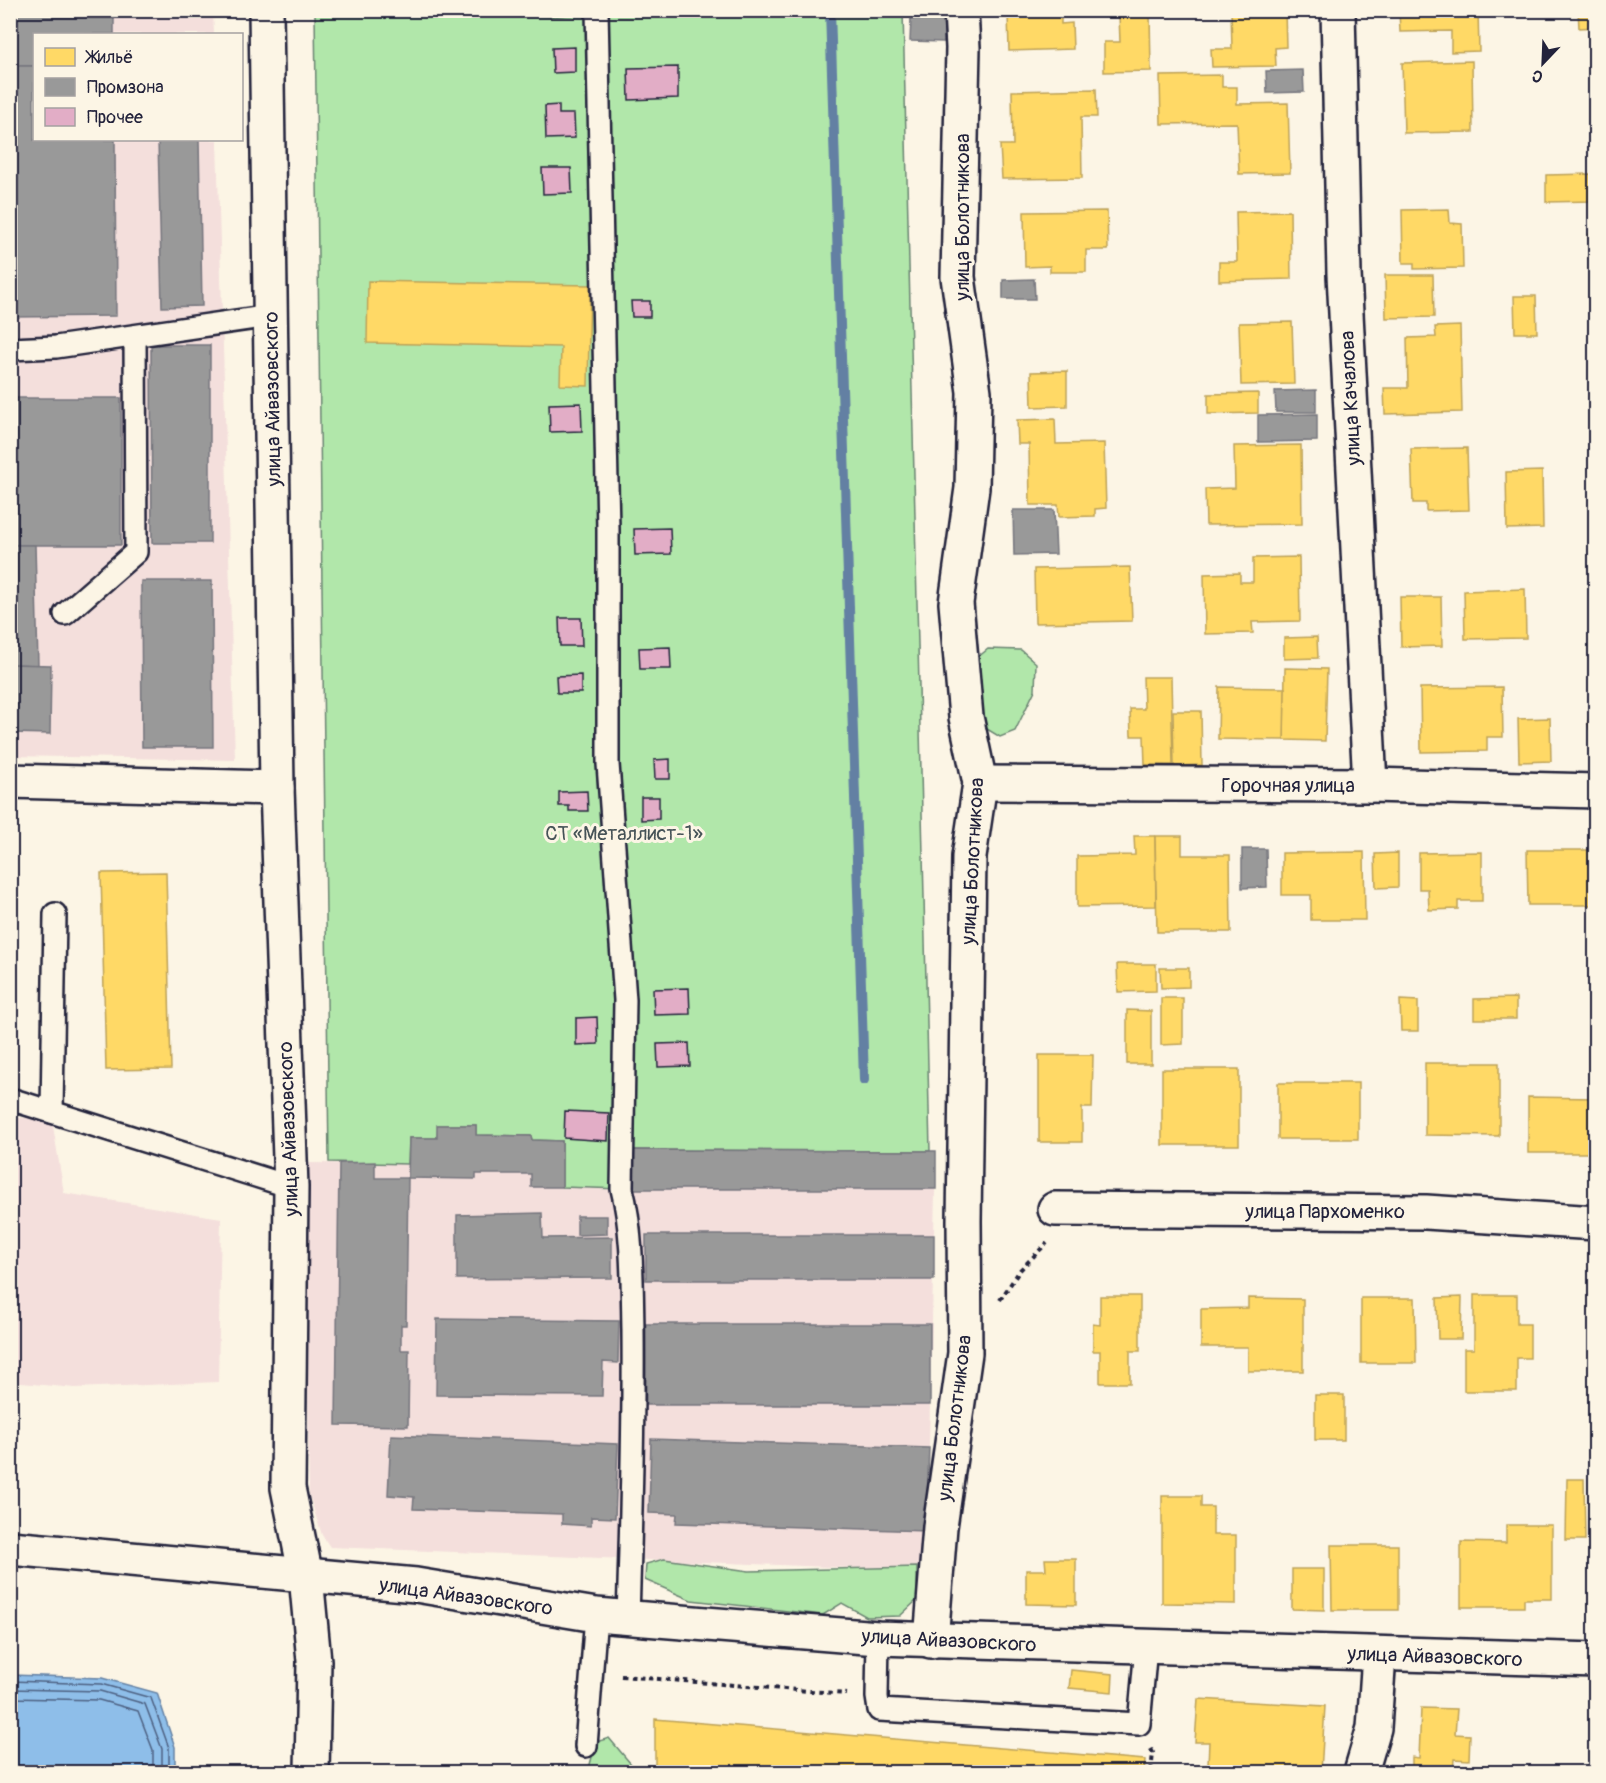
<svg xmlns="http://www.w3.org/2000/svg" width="1606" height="1783" viewBox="0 0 1606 1783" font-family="Pangolin,sans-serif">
  <rect width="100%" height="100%" fill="#fcf5e5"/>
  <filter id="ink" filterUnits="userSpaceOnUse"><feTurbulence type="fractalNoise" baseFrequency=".0167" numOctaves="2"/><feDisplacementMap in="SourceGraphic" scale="12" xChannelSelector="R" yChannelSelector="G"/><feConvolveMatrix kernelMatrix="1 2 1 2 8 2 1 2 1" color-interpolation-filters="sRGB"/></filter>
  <g filter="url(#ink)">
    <!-- built -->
    <g fill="#f4dfdc">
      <polygon points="11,11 213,11 214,34 34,34 34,140 217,140 235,760 11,756"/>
      <polygon points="10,1117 52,1120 64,1193 221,1218 218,1382 75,1388 11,1382"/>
      <polygon points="437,1125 476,1125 477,1135 531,1136 532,1140 562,1141 562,1187 936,1151 926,1571 330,1547 322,1535 309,1495 306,1163 408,1164 409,1138 437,1138"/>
    </g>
    <!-- green -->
    <g fill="#b1e7aa" stroke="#6a8472" stroke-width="1.5">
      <polygon points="315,11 903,11 930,1151 633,1150 622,1189 562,1187 562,1141 532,1140 531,1136 476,1135 476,1125 438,1125 437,1138 409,1138 408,1164 329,1162"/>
      <polygon points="988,649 1021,650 1036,663 1035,690 1015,731 1000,737 982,726 982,693 972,662"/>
      <polygon points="664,1559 749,1571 917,1567 917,1600 900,1616 867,1617 842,1603 823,1615 691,1600 645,1580 646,1564"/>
      <polygon points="609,1738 636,1770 636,1772 588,1772 596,1742"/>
    </g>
    <!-- water -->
    <polygon fill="#8ebee9" stroke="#6380a3" stroke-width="1.5" points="11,1675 102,1678 157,1693 175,1747 175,1772 11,1772"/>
    <!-- homes -->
    <g fill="#ffd966" stroke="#bda259" stroke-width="1.5">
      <polygon points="1015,10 1061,10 1061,24 1072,23 1073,49 1009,51 1008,13 1015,13"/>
      <polygon points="1231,10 1285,10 1286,47 1275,48 1276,66 1212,67 1211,49 1232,49"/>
      <polygon points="1399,10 1478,10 1479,51 1451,52 1451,31 1400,32"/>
      <polygon points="1578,10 1596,10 1596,27 1579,28"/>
      <polygon points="1150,14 1151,71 1104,72 1104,42 1120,42 1119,15"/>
      <polygon points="1472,61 1473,132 1404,133 1402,63"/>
      <polygon points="1222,75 1222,87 1237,87 1237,104 1288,103 1290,173 1239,174 1237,123 1161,124 1160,76"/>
      <polygon points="1096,89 1097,117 1081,117 1082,178 1002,179 1000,145 1013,145 1012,91"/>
      <polygon points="1591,174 1592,201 1546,202 1546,175"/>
      <polygon points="1449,209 1450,223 1462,224 1463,268 1414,269 1414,263 1403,263 1402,210"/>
      <polygon points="1107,211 1108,250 1086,250 1086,272 1050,272 1050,266 1025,267 1024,212"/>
      <polygon points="1290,211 1291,279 1219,281 1219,262 1237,262 1236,212"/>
      <polygon points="1596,233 1596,268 1589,268 1589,234"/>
      <polygon points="1385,275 1433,275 1434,317 1386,318"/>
      <polygon points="368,281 590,285 588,386 560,385 561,347 367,343"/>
      <polygon points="1514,296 1536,296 1537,333 1515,333"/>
      <polygon points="1292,322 1294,384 1241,385 1239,323"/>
      <polygon points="1460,326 1462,412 1385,414 1384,388 1408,388 1407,338 1436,337 1435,327"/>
      <polygon points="1067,371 1067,406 1032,407 1031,372"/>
      <polygon points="1258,393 1258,413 1208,414 1208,394"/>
      <polygon points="1055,419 1056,444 1104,443 1106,508 1095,509 1095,516 1059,517 1058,505 1030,505 1029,444 1018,444 1017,420"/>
      <polygon points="1301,445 1302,524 1206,525 1205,489 1235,488 1234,446"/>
      <polygon points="1467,448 1469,510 1426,511 1426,503 1413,503 1411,449"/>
      <polygon points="1542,471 1543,528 1507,529 1506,472"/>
      <polygon points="1299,557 1300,621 1252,622 1253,633 1205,634 1204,574 1240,573 1240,582 1253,582 1253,558"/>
      <polygon points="1130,567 1132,621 1035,623 1034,569"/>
      <polygon points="1525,589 1526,638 1465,639 1464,591"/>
      <polygon points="1400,597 1441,597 1442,646 1401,647"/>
      <polygon points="1317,637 1318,658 1284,659 1284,638"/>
      <polygon points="1285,668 1327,669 1325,741 1284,740"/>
      <polygon points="1143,677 1171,677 1173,765 1145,765 1144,736 1131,736 1130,709 1144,709"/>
      <polygon points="1219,687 1285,688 1284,740 1218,739"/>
      <polygon points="1502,687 1503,737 1487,737 1487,751 1421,752 1420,688"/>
      <polygon points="1596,709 1596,735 1590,731 1588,722 1591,713"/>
      <polygon points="1173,711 1201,711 1202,765 1174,766"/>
      <polygon points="1550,718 1551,761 1519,762 1518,719"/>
      <polygon points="1134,836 1155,836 1156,906 1077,907 1077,856 1135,855"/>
      <polygon points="1155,836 1182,836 1182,855 1230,855 1231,932 1157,932"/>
      <polygon points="1527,850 1596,850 1596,905 1528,905"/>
      <polygon points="1364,852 1365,920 1311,920 1311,895 1282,895 1282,853"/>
      <polygon points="1482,852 1482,901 1458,901 1458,909 1429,910 1428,889 1419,889 1419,853"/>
      <polygon points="1398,853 1398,887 1376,888 1375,854"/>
      <polygon points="166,872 171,1069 106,1070 101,873"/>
      <polygon points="1117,964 1156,964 1156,991 1118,992"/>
      <polygon points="1160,968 1189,968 1189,987 1161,988"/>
      <polygon points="1161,998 1183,998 1183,1044 1161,1045"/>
      <polygon points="1516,998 1516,1019 1474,1019 1474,999"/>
      <polygon points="1400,1000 1418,1001 1418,1031 1401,1031"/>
      <polygon points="1127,1010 1151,1011 1151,1064 1127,1064"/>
      <polygon points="1039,1055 1093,1055 1092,1108 1082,1108 1082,1142 1039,1142"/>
      <polygon points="1425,1063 1499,1063 1499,1136 1425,1135"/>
      <rect x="1162" y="1069" width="77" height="76"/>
      <rect x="1278" y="1083" width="80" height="56"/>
      <polygon points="1528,1097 1596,1098 1596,1153 1528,1153"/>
      <polygon points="1474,1295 1517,1295 1517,1324 1530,1324 1530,1358 1517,1358 1517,1391 1464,1391 1464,1349 1474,1349"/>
      <polygon points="1100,1296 1140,1296 1140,1351 1130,1351 1130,1383 1100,1383 1100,1351 1093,1351 1093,1324 1100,1325"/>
      <polygon points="1462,1297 1461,1339 1438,1339 1437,1298"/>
      <polygon points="1248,1298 1303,1299 1303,1371 1248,1371 1248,1347 1201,1347 1201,1309 1248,1308"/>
      <polygon points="1361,1298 1415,1298 1416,1363 1361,1363"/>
      <rect x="1315" y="1395" width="29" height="45"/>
      <polygon points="1567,1479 1584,1479 1585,1540 1566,1540"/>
      <polygon points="1162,1496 1201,1496 1201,1507 1213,1507 1213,1535 1236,1535 1236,1604 1162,1603"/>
      <polygon points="1506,1525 1552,1525 1552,1599 1524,1599 1524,1607 1461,1607 1461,1542 1506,1543"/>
      <polygon points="1331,1545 1398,1545 1398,1610 1332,1610"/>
      <rect x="1593" y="1553" width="3" height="53"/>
      <polygon points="1045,1559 1076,1559 1076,1605 1026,1604 1026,1570 1046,1570"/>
      <polygon points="1292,1569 1324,1569 1324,1610 1292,1609"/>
      <polygon points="1071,1670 1113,1674 1112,1692 1069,1688"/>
      <polygon points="1198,1699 1325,1706 1321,1772 1267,1772 1268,1768 1208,1765 1209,1742 1195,1742"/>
      <polygon points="1421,1708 1457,1709 1455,1734 1470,1735 1469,1760 1454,1759 1453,1772 1412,1772 1412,1757 1419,1758"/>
      <polygon points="655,1719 1145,1760 1144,1772 655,1772"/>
    </g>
    <!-- industry -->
    <g fill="#999" stroke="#75757d" stroke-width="1.5">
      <polygon points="10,13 114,13 114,34 34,34 34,66 10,66"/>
      <polygon points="911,18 945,19 944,42 910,41"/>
      <polygon points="10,66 34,66 34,140 115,140 116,316 10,317"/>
      <polygon points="1303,70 1304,92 1267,93 1266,71"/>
      <polygon points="158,140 199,140 202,306 162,307"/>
      <polygon points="1034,279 1035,299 1003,299 1003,280"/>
      <polygon points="151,345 210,345 210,543 152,543"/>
      <polygon points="1316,390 1316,412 1276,412 1275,391"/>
      <rect x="10" y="398" width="111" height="147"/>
      <polygon points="1317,414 1317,441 1258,442 1258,415"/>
      <polygon points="1013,510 1054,510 1056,554 1014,555"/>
      <polygon points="10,545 35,545 38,665 10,664"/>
      <polygon points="141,581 212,581 213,747 142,747"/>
      <polygon points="10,664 51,665 50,734 10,733"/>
      <polygon points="1242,849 1266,849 1267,887 1242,888"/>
      <polygon points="437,1125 476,1125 476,1135 531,1136 532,1140 562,1141 562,1187 531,1187 531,1174 476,1174 476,1179 408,1178 409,1138 437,1138"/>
      <polygon points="633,1150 936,1151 936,1189 632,1189"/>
      <polygon points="375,1162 375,1178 408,1178 406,1325 401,1325 401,1350 409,1350 408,1426 336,1425 339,1163"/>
      <polygon points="542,1213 543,1238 612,1237 612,1278 457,1279 457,1215"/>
      <polygon points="577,1216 607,1216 607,1234 577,1235"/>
      <rect x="646" y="1235" width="288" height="45"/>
      <polygon points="437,1319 619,1321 618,1363 603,1362 602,1396 436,1395"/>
      <rect x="646" y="1324" width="284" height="81"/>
      <polygon points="391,1435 618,1444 615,1518 591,1517 591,1526 562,1524 562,1514 413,1509 414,1497 388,1495"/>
      <polygon points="651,1439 929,1448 926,1531 676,1523 677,1514 649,1513"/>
    </g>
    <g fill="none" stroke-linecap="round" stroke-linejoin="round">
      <!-- shore -->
      <g stroke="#4d6081" stroke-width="1.5">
        <polyline points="10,1681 101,1684 151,1698 169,1748 169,1772"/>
        <polyline points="10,1689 100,1691 145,1704 162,1749 162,1772"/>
        <polyline points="10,1698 99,1700 138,1711 153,1750 153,1772"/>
      </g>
      <!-- stream -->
      <polyline stroke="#6380a3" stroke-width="10" points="830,10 864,1080"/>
    </g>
    <!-- building -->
    <g fill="#e2adc6" stroke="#22223b" stroke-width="1.5">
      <polygon points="550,10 573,10 573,15 550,16"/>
      <polygon points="575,47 575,72 553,73 552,48"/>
      <polygon points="678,67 678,98 629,100 628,68"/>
      <polygon points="559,105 559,114 574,114 575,138 546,139 545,106"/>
      <polygon points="542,168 571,168 572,193 543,194"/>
      <polygon points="631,301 650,301 650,317 632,317"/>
      <polygon points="581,403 582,431 550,432 549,404"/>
      <polygon points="670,528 671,554 635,555 634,529"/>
      <polygon points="559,618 581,618 582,646 560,646"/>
      <polygon points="670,647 671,669 640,669 639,648"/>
      <polygon points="581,675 581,693 557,693 556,676"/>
      <polygon points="670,759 670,779 655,779 654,760"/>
      <polygon points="587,791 588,811 569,811 569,806 559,806 559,792"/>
      <polygon points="641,797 659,797 659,819 641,820"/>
      <polygon points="689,988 690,1014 654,1015 653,989"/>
      <polygon points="597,1017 598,1044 576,1045 576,1018"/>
      <polygon points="689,1043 690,1066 658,1067 657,1044"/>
      <polygon points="565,1111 609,1113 608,1141 564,1138"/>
    </g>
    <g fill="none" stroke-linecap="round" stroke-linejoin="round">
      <defs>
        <g id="lane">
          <path d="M597,10L608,530V764L625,1000L622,1189C633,1231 632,1286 633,1330C634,1426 631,1522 628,1618"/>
          <polyline points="10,349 56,347 270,316"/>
          <polyline points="65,614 136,552 135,336"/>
          <polyline points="10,1099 291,1187"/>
          <polyline points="52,1112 55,914"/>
          <polyline points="878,1638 877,1697 879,1710 1139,1724 1146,1647"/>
          <polyline points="586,1746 596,1615"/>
        </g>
        <g id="street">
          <polyline points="266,10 277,788 291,1187 288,1488 306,1576 314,1661 312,1772"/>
          <polyline points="1338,10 1344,274 1370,785"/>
          <polyline points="10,781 277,788"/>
          <polyline points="980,783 1370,785 1596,791"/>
          <polyline points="1055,1209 1426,1212 1596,1223"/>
          <polyline points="10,1548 416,1585 596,1615 878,1638 1596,1660"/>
          <polyline points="931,1641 940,1527 965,1353 964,1221 969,857 980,783 966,717 956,603 972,488 974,392 958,277 963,48 961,10"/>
          <polyline points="1361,1772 1374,1728 1379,1655"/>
        </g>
      </defs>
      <!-- lane casing -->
      <use href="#lane" stroke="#22223b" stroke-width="26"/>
      <!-- street casing -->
      <use href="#street" stroke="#22223b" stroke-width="38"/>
      <!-- path -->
      <g stroke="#22223b" stroke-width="4" stroke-dasharray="4.5 4.5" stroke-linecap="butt">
        <polyline points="1000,1300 1020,1270 1047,1243"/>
        <polyline points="621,1676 847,1694"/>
        <polyline points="1151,1749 1153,1753 1151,1772"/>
        <polyline points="560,1772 566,1766"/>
      </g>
      <!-- lane -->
      <use href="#lane" stroke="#fcf5e5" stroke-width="21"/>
      <!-- street -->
      <use href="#street" stroke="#fcf5e5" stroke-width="33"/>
    </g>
  </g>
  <g text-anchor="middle" stroke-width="6" stroke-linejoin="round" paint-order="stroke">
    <!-- street labels -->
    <g font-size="20" fill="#22223b" stroke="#fcf5e5">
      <text transform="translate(962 217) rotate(-90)" y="7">улица Болотникова</text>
      <text transform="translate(1350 398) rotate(-93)" y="7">улица Качалова</text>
      <text transform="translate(272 399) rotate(-91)" y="7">улица Айвазовского</text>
      <text x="1288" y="792">Горочная улица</text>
      <text transform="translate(972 861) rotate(-87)" y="7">улица Болотникова</text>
      <text transform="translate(288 1129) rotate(-92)" y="7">улица Айвазовского</text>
      <text x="1325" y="1218">улица Пархоменко</text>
      <text transform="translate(954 1418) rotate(-83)" y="7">улица Болотникова</text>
      <text transform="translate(466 1596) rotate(8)" y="7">улица Айвазовского</text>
      <text transform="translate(949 1640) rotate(3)" y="7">улица Айвазовского</text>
      <text transform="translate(1435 1656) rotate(2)" y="7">улица Айвазовского</text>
    </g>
    <!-- park labels -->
    <g font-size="20" fill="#465357" stroke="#fcf5e5">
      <text x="624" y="840">СТ «Металлист-1»</text>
    </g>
  </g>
  <!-- margin -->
  <rect width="1606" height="1783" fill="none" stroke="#fcf5e5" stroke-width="36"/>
  <rect x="18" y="18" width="1570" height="1747" fill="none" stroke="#22223b" stroke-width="2" filter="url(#ink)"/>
  <!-- legend -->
  <rect x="33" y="33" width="210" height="108" fill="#fcf5e5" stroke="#a5a1a1" stroke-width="1.5"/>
  <rect x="45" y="48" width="30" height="18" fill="#ffd966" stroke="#a5a1a1" stroke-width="1.5"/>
  <text x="87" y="63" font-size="18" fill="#22223b">Жильё</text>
  <rect x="45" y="78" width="30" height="18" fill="#999999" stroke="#a5a1a1" stroke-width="1.5"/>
  <text x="87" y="93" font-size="18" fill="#22223b">Промзона</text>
  <rect x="45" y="108" width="30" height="18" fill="#e2adc6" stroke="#a5a1a1" stroke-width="1.5"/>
  <text x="87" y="123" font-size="18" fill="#22223b">Прочее</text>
  <!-- north arrow -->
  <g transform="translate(1543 63) rotate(203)" stroke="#fcf5e5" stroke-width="4.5" paint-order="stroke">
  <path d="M0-4.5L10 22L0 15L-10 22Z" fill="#22223b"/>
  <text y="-9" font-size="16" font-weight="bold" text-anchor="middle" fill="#22223b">С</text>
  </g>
</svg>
